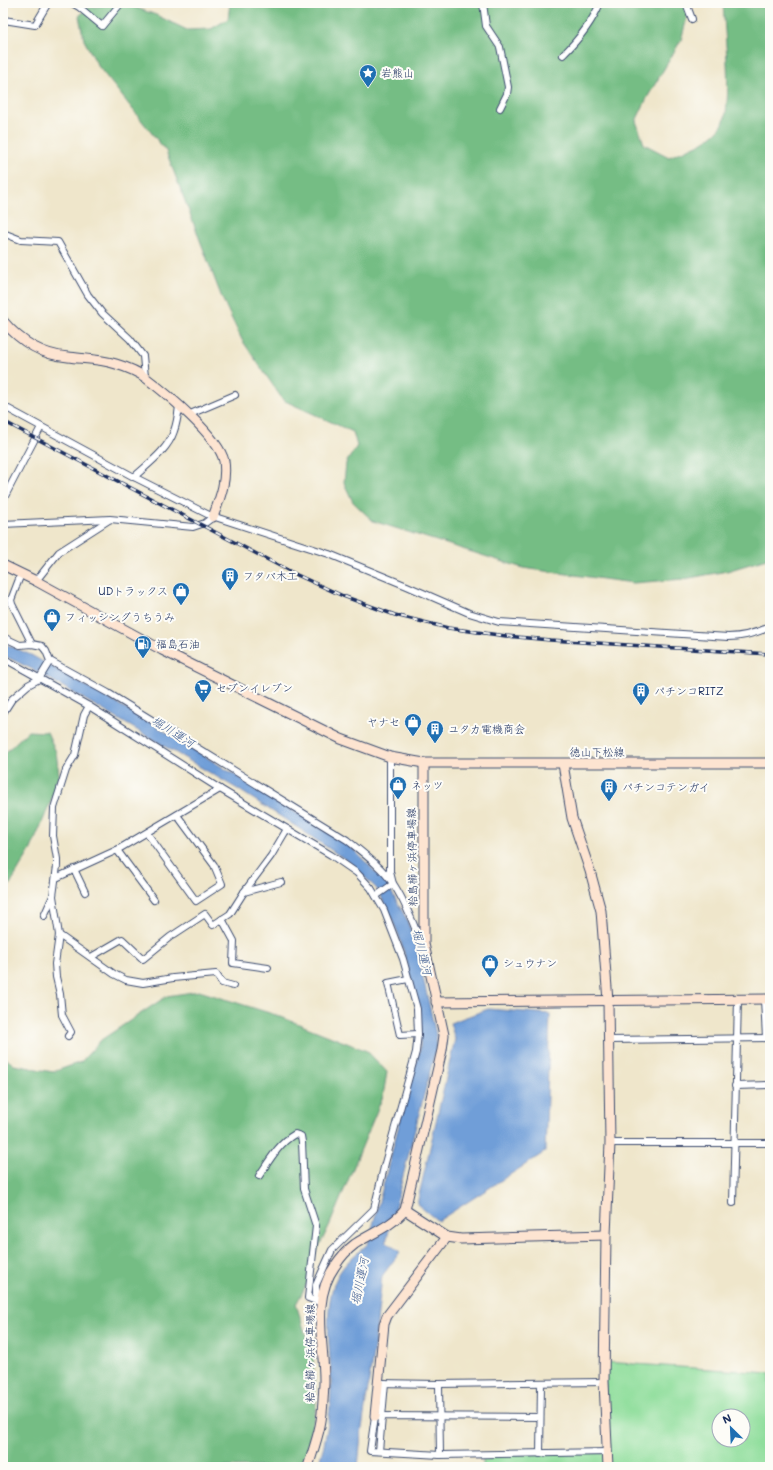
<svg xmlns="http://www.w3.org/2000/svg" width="773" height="1470" viewBox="0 0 773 1470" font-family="Mali,'Klee One',sans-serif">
  <rect width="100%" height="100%" fill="#fdfcf7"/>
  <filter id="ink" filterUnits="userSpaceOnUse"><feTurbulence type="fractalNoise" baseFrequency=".025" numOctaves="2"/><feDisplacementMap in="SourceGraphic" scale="8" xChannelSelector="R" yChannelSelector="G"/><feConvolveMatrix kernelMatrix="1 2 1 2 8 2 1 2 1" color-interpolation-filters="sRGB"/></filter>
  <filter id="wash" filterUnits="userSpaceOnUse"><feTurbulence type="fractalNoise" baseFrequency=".012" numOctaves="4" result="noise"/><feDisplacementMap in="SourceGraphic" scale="16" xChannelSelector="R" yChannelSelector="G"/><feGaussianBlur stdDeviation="0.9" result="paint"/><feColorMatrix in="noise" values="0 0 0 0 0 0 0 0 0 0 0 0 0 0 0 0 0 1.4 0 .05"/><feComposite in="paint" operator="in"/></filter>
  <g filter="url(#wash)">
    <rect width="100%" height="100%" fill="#efe6cb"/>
    <!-- green -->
    <path fill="#90de9c" stroke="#56867d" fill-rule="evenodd" d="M604,1362L770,1373V1467H483V1455L608,1452ZM719,1416H743V1440H719Z"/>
    <!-- forest -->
    <g fill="#74bd84" stroke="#487671">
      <path d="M116,3H123L156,15L187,30L211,29L228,19L230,3H683L688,14L681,40L647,98L636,121L644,144L669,157C688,149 708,143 721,127C734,112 724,26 723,3H770V558L727,571L684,579L633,583L523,568L373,521L353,502L344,483L346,463L357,446L353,432L283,400L242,340L222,298L166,151L98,66L84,40L79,16L88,8Z"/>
      <polygon points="28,731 47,732 56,752 59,774 51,801 31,849 3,896 3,755"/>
      <polygon points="199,991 276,1015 367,1051 387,1072 383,1096 330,1224 311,1263 308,1282 296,1304 313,1358 316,1407 306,1456 292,1467 3,1467 3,1056 14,1065 53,1072 81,1062 101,1040 167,996"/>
    </g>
    <!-- water -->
    <g fill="#6f9ed8" stroke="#45669b">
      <path d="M3,643L31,655L146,720L350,846L387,884L406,918L415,942L436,1035V1048L386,1242L400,1252L382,1276L375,1341L361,1435L358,1467H317C327,1443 332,1403 331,1377C330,1345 322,1300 340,1272C347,1261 358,1252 368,1244L401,1117L420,1050L421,1029L419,1009L404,952L398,933L387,908L377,889L349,862L297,827L236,788L38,672L3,655Z"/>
      <polygon points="488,1009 550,1014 545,1152 438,1221 417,1204 455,1039 450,1023"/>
    </g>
  </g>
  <g filter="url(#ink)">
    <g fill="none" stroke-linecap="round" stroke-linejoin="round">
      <defs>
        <g id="street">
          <polyline points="72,3 79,7 102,26 121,3"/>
          <polyline points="483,3 486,26 500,47 508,87 507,94 500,108"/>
          <polyline points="686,3 692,19"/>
          <polyline points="4,20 35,25 48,3"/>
          <path d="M563,55C578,40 592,23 600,3"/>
          <polyline points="3,233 21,240 58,242 88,295 102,313 130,339 143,356 145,377"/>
          <path d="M3,406L134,477L209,515L329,554L407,586L469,613L499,622L728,637C744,637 756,633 770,627"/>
          <polyline points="188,415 235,395"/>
          <path d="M134,477C148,464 168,450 174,431C177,423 178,415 179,406"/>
          <polyline points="3,500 41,427"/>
          <polyline points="3,524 110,519 193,527 205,523 213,517"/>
          <polyline points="21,574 11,600 12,604 32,644"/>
          <polyline points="36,581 59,552 109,520"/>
          <polyline points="3,637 20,645 32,644 42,646 46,651 50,661 39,679 28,685 12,699 3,713"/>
          <polyline points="3,658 89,706 220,789 331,855 357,873 371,888 384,910 403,959 417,1009 418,1034 416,1052 385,1163 374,1209 332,1250 316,1285 316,1300"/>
          <path d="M50,661L108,693L347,840C363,853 382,867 394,885C405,902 413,922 420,941L424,944"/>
          <polyline points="147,833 196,901 222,884 214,865 177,815"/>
          <polyline points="117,850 154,900"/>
          <polyline points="74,869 85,892"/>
          <polyline points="56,878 117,850 220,789"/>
          <polyline points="244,892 281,882"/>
          <polyline points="53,896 59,935 55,964 56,977 60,994 62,1015 71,1032 68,1036"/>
          <polyline points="376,896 393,884 390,872 390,757"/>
          <polyline points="44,916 53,896 57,866 57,859 53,836 54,808 66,770 75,755 84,715 89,706"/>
          <polyline points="222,919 234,941 233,963 268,968"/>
          <polyline points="59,935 114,974 126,980 143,983 173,978 216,974 222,983 233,986"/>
          <polyline points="91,957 122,939 143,959 170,937 205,914 213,925 230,914 244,892 271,856 287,829"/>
          <polyline points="408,979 388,983 400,1035 418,1034"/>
          <polyline points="764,999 766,1038"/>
          <polyline points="608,1040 770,1038"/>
          <polyline points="735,1086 770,1085"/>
          <polyline points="610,1143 770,1143"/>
          <path d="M259,1176C269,1161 279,1143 295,1134L301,1136L302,1142L304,1189L316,1226L308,1298L319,1302"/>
          <polyline points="733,1203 738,999"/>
          <polyline points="378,1383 439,1384 604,1382"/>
          <polyline points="439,1384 440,1455"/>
          <polyline points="540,1417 375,1416 370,1451 440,1455 608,1452"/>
          <polyline points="379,1451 385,1383"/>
          <polyline points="540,1454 541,1383"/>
        </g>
        <g id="secondary">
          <path d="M3,321C20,341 41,355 68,357C84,359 100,359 116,364C126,367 137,371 146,378C166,393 219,437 224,461C227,481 220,498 213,517"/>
          <polyline points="3,565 36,581 162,650 341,739 390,757 424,763 770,763"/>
          <polyline points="563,764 572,818 590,871 601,911 608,1001 610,1143 606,1235 604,1382 608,1467"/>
          <polyline points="436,1002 770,999"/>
          <polyline points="405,1210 447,1237 461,1239 606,1235"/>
          <polyline points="375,1416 384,1324 387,1316 447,1237"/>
          <path d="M308,1467C312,1454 317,1440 320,1426C323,1413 323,1398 324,1384C325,1344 310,1301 335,1266C340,1258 347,1250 355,1244C372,1233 392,1226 405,1210L442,1050L444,1035L424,944V763"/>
        </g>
      </defs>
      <!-- street casing -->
      <use href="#street" stroke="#3b4a6e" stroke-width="8"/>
      <!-- secondary casing -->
      <use href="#secondary" stroke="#3b4a6e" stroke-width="11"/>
      <!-- street -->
      <use href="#street" stroke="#fff" stroke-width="6"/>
      <!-- secondary -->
      <use href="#secondary" stroke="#fde4d1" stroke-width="9"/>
      <defs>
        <polyline id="rail" points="3,421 297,575 343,596 395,615 448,628 506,636 550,640 770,654"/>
      </defs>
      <!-- rail casing -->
      <use href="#rail" stroke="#1b2f5e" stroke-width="3.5"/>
      <!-- rail -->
      <use href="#rail" stroke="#fdfcf7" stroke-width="2" stroke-dasharray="6" stroke-linecap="butt"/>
    </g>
  </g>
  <!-- icons -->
  <defs>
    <symbol id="sight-pin" viewBox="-11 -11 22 30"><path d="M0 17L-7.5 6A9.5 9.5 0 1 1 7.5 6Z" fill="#1f6fb2" stroke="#fdfcf7"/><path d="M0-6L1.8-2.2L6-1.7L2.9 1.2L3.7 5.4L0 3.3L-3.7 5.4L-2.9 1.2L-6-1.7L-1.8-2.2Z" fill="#fff"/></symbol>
    <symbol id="building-pin" viewBox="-11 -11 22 30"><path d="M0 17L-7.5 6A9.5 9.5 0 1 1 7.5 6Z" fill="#1f6fb2" stroke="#fdfcf7"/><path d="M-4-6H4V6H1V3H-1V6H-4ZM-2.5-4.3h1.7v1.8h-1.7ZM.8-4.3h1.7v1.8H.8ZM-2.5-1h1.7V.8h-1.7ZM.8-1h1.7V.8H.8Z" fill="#fff"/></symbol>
    <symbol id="shop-pin" viewBox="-11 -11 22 30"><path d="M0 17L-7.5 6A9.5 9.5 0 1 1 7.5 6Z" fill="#1f6fb2" stroke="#fdfcf7"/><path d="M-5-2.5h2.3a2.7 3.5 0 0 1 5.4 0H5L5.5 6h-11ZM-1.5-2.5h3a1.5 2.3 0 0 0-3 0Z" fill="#fff"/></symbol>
    <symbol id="fuel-pin" viewBox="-11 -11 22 30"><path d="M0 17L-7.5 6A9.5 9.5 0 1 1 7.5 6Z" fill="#1f6fb2" stroke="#fdfcf7"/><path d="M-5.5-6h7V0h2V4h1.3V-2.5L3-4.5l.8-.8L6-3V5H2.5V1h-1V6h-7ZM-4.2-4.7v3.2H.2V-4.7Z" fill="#fff"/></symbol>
    <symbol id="supermarket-pin" viewBox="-11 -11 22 30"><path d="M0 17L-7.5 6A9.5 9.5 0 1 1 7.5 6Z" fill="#1f6fb2" stroke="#fdfcf7"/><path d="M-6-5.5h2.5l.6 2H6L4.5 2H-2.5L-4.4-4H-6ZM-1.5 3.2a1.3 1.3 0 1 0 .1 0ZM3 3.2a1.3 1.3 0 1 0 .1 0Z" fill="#fff"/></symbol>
  </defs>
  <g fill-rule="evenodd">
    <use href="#sight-pin" x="358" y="63" width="20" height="27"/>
    <use href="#building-pin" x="220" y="566" width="20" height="27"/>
    <use href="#shop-pin" x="171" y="581" width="20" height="27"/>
    <use href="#shop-pin" x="42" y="607" width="20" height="27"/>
    <use href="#fuel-pin" x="133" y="634" width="20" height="27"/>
    <use href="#supermarket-pin" x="193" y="678" width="20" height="27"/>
    <use href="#building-pin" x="631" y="681" width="20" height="27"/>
    <use href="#shop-pin" x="403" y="712" width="20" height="27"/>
    <use href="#building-pin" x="425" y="719" width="20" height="27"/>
    <use href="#shop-pin" x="388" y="775" width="20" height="27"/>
    <use href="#building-pin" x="599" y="777" width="20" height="27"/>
    <use href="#shop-pin" x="480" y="953" width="20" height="27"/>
  </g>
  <g text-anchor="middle" stroke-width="4" stroke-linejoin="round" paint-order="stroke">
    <!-- poi labels -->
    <g font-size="11" fill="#1b2f5e" stroke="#fdfcf7" text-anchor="start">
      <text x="381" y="77">岩熊山</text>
      <text x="243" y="580">フタバ木工</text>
      <text x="168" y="595" text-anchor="end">UDトラックス</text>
      <text x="65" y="621">フィッシングうちうみ</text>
      <text x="156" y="648">福島石油</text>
      <text x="216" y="692">セブンイレブン</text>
      <text x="654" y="695">パチンコRITZ</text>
      <text x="400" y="726" text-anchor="end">ヤナセ</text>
      <text x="448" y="733">ユタカ電機商会</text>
      <text x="411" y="789">ネッツ</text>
      <text x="622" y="791">パチンコテンガイ</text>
      <text x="503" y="967">シュウナン</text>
    </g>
    <!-- street labels -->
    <g font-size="11" fill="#1b2f5e" stroke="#fdfcf7">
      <text x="597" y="756">徳山下松線</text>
      <text transform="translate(412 857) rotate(-91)" y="4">粭島櫛ヶ浜停車場線</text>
      <text transform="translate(310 1353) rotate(-90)" y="4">粭島櫛ヶ浜停車場線</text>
    </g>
    <!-- water labels -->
    <g font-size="12" font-style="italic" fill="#3d5b8f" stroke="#fdfcf7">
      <text transform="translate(173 732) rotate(32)" y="4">堀川運河</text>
      <text transform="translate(422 952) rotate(76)" y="4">堀川運河</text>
      <text transform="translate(360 1281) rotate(-79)" y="4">堀川運河</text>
    </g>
  </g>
  <!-- margin -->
  <rect width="773" height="1470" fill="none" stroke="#fdfcf7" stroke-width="16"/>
  <!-- north arrow -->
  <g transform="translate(731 1428) rotate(336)"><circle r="19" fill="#fdfcf7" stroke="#a3aaba"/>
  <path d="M0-3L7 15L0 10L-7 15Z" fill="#1f6fb2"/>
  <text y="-6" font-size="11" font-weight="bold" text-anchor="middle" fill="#1b2f5e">N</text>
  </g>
</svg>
